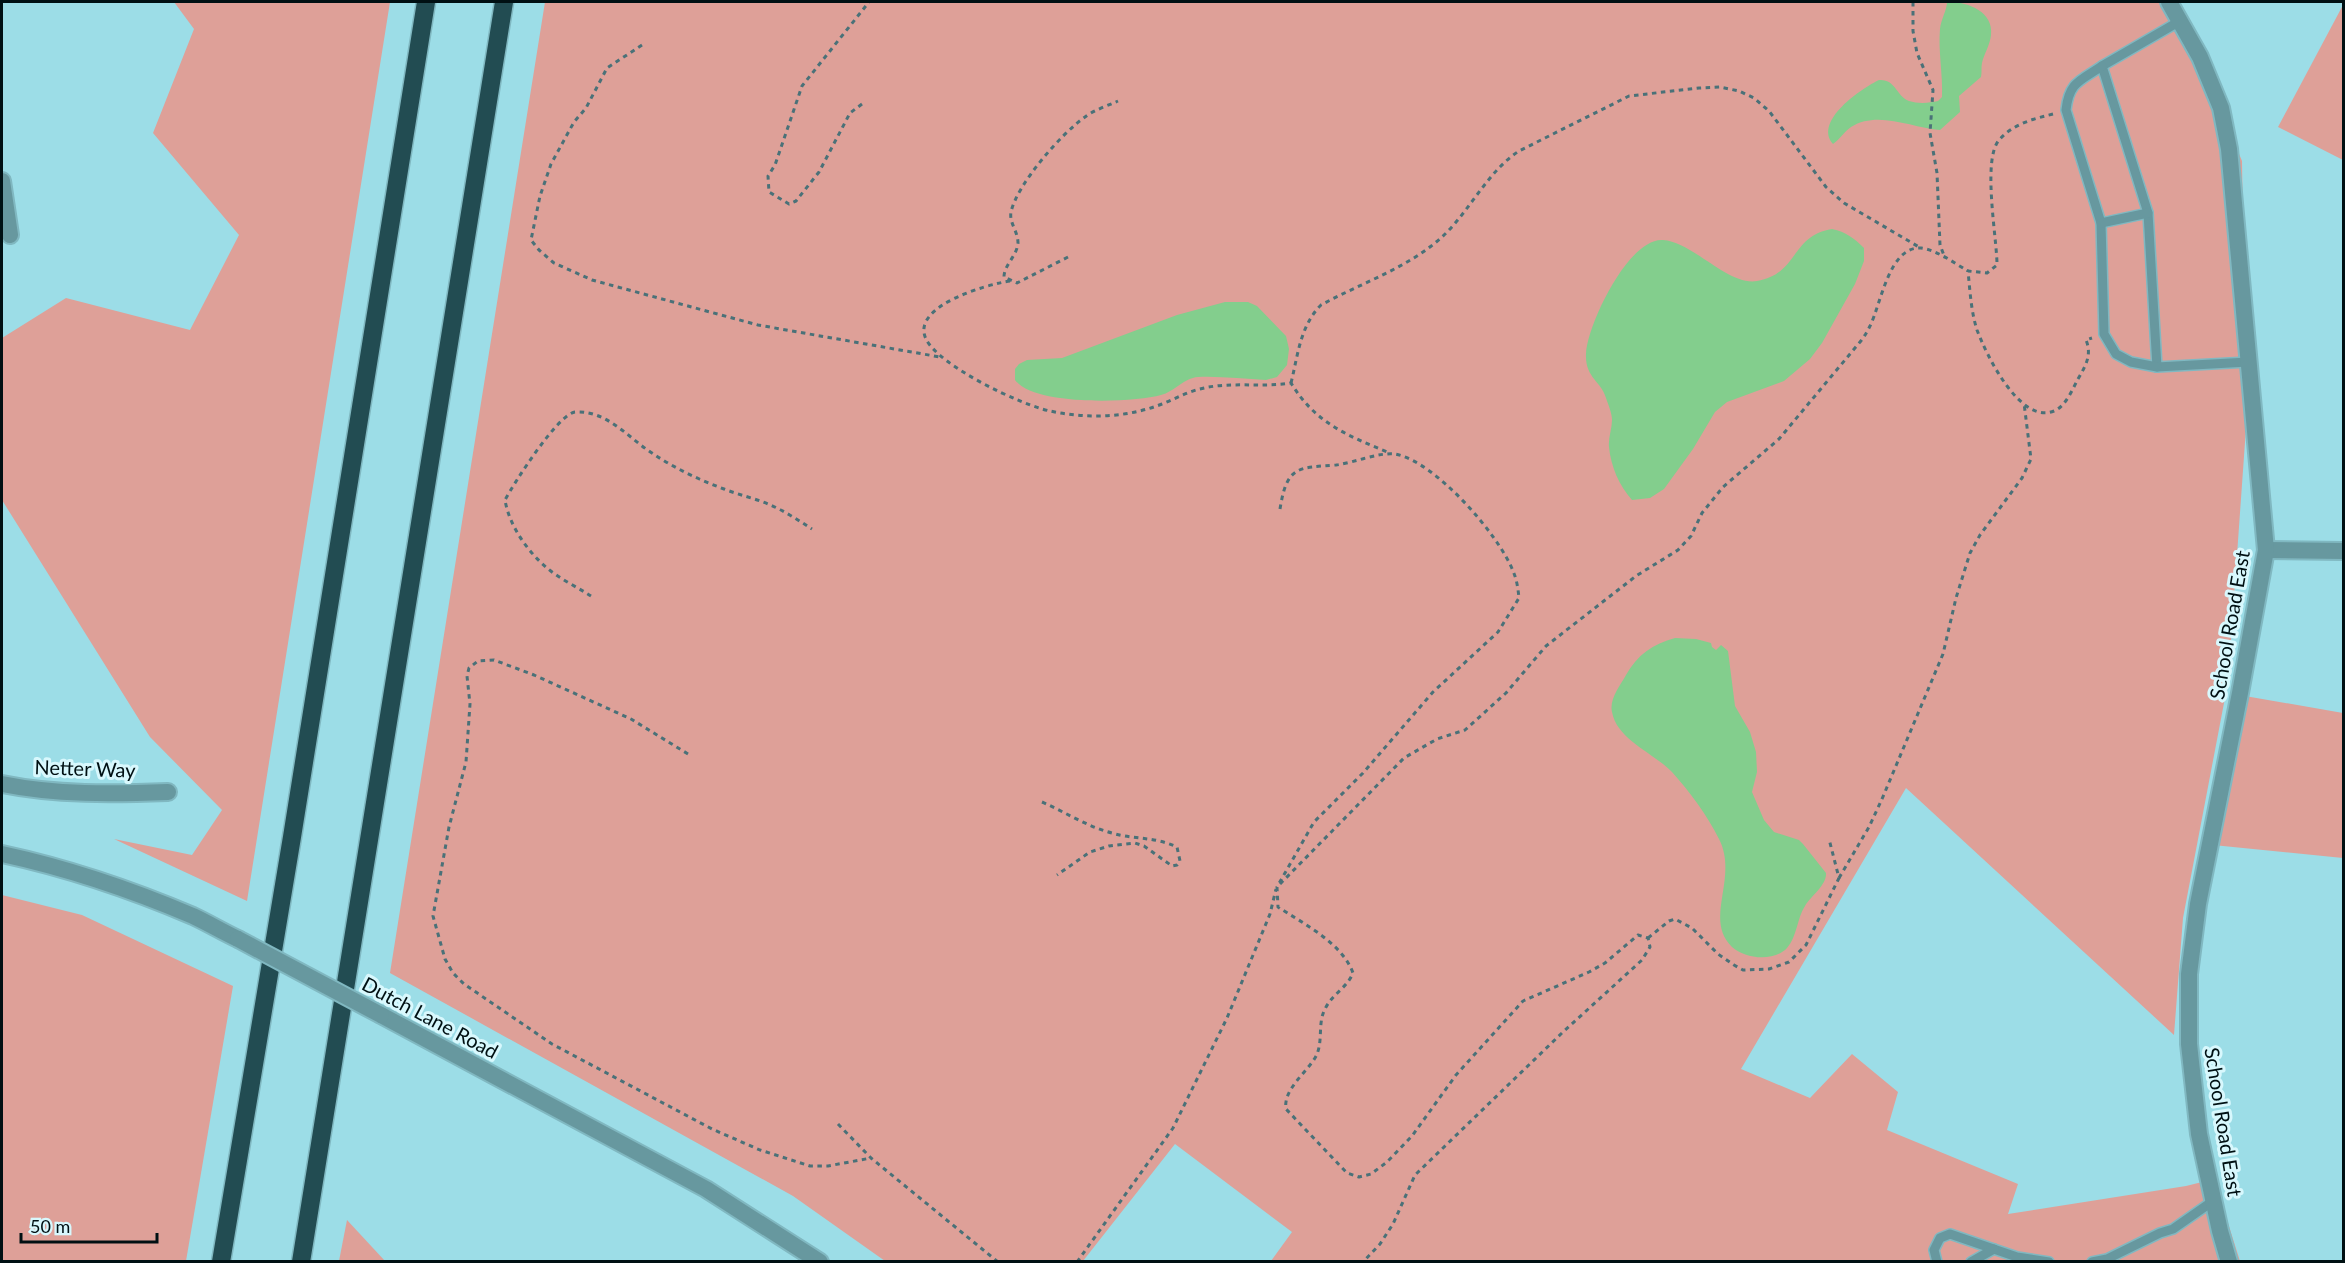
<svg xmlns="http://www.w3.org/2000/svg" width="2345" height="1263" viewBox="0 0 2345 1263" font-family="Lato,sans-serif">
  <rect width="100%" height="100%" fill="#9cdde7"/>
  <!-- green -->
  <g fill="#dea098">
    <polygon points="174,2 390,2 247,901 114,839 192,855 222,810 150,737 2,500 2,338 66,298 190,330 239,235 153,133 194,29"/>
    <polygon points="545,2 2175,2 2242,161 2246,428 2228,682 2183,918 2174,1035 1906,788 1741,1069 1810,1098 1852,1054 1898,1092 1887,1130 2018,1184 2008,1214 2186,1186 2214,1179 2240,1261 1271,1261 1292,1232 1175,1144 1083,1261 885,1261 793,1196 390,973"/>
    <polygon points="2343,5 2343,160 2278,127"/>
    <polygon points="2245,696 2343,713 2343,858 2213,845"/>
    <polygon points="2,895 82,915 233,986 186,1261 2,1261"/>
    <polygon points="347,1220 385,1261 339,1261"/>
  </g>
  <!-- water -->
  <g fill="#83ce8d">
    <path d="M1947,2C1966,1 1994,11 1991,35C1990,45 1984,54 1982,63C1981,68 1982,72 1981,77L1959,96L1960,112L1940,130C1912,128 1878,110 1851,127C1844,132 1840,139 1833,144C1813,121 1862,88 1879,80C1896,79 1896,96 1909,101C1918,104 1930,103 1938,101L1942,97C1943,74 1938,51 1940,29C1941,19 1947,10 1947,2Z"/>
    <path d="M1832,229C1846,232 1854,238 1864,248V261L1855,284L1822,343L1810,359L1784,381L1727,402L1715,412L1693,449L1664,489L1650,498L1632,500C1619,485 1611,467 1609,447C1608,438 1612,429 1612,420C1612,413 1608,404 1606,398C1601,381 1585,378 1586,354C1587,325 1629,237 1663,240C1693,242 1728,286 1757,281C1799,274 1790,236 1832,229Z"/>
    <path d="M1225,302H1248L1257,306L1286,336L1289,349L1287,365L1277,377L1266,380C1244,379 1220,376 1198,377C1184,378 1174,392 1161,395C1132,403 1034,406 1015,380V369L1019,364L1027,360L1062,358L1177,315Z"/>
    <path d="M1675,638L1696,639L1711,643L1712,647L1716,650L1721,645L1728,651L1735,706L1750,732L1756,752L1757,772L1752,792L1764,820L1774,832L1799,840L1803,844L1826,873C1827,885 1811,896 1805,906C1797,918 1797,937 1787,948C1774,962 1745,959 1732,947C1703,919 1739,878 1719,839C1707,815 1690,792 1672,772C1654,753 1617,740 1612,712C1609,699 1620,686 1626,675C1637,655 1653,644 1675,638Z"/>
  </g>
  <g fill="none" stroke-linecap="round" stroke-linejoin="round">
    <defs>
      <g id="service">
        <polyline points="2180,21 2102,66 2148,213 2157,367 2248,362"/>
        <path d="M2102,66C2080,81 2069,82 2066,110L2101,223L2104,334L2116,354L2131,362L2157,367"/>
        <polyline points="2101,223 2148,213"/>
        <polyline points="1937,1262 1934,1250 1940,1238 1950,1234 2017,1257 2049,1262"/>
        <polyline points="1971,1262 1994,1249"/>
        <polyline points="2092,1262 2107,1259 2160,1233 2173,1229 2213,1201"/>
      </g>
      <g id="minor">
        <polyline points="2,181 10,235"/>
        <polyline points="2266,550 2344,551"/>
        <path d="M2,784C56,795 113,794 168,792"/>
      </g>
      <g id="tertiary">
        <polyline points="2169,2 2200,57 2221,108 2229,149 2266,550 2240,693 2198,904 2189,974 2189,1044 2199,1134 2220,1231 2229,1262"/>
        <path d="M2,854C67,868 132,890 193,916C208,923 223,932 238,939"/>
        <polyline points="381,1015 706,1189 820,1262"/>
      </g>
      <g id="motorway">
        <polyline points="221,1262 292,837 426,2"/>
        <polyline points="301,1262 504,2"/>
      </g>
    </defs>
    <!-- service casing -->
    <use href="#service" stroke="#80b8c1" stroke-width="12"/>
    <!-- minor casing -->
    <use href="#minor" stroke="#80b8c1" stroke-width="20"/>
    <!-- tertiary casing -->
    <use href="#tertiary" stroke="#80b8c1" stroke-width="20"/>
    <!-- motorway casing -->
    <use href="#motorway" stroke="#80b8c1" stroke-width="21"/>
    <!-- path -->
    <g stroke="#4a7178" stroke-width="3" stroke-dasharray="4.5 4.5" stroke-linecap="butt">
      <polyline points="1913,2 1913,31 1917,53 1933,90 1930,133 1937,173 1940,245 1945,258"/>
      <polyline points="642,45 607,68 586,108 574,122 551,164 540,196 531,240 539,250 554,263 592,280 758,325 940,357"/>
      <polyline points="862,104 850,113 819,172 796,201 789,204 769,192 768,176 775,165 802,86 869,2"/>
      <path d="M2053,114C2033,119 2013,124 1999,140C1982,160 1997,238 1997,265L1987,273L1968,271C1970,291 1971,311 1977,330C1986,354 2020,425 2054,411C2066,406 2072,390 2078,379C2086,365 2092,355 2086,340L2092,338"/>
      <path d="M1068,257L1017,283L1004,277C1004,265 1017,256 1018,243C1018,231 1009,223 1011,212C1017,184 1062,133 1085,117C1094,110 1107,106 1118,101"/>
      <path d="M1010,281C988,284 910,306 926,339C939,366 1021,405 1050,411C1087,419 1126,418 1162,404C1175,399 1187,392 1200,389C1230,381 1261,388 1291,383C1315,423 1348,436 1390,453"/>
      <path d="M1291,383C1298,355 1300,326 1321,305C1361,283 1408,268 1442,237C1470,211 1487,172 1519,151L1629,96L1699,88L1720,87L1739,91L1754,98L1769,111L1826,187L1844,203L1919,247"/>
      <path d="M1280,509C1287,465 1298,468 1336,465C1353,463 1379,452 1395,454C1435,461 1499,535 1513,571C1517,580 1518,589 1519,598L1498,632L1433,692L1363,773L1314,822L1277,887L1278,907C1304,924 1342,943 1353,973C1347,988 1332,994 1325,1009C1317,1024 1324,1043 1315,1058C1305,1074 1283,1090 1286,1109L1347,1173L1359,1177L1371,1174L1387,1162L1412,1136L1456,1075L1523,1001L1589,972L1605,963L1638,935L1648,938L1650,947L1642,960L1563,1032L1415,1175L1393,1224L1380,1244L1363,1262"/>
      <path d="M591,596C577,587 560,579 547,568C527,551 509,525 505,500C514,483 558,414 575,412C608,410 630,440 655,455C676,469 700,480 724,489C739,495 754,498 768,504C783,510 798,520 812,529"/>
      <polyline points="688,754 631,719 534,675 494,660 478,661 469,668 467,676 470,704 466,762 449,827 433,916 445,959 453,973 464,984 552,1044 712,1129 760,1150 810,1166 828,1166 871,1158"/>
      <path d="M1042,802C1065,812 1088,827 1112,833C1135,840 1153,836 1177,847L1180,861L1177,865L1172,866L1144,846L1135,843L1109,846L1090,852L1057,875"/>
      <polyline points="1839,878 1869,827 1882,799 1943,654 1956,598 1970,553 1980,535 2022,478 2031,459 2024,403"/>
      <path d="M1280,884L1404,758L1437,739L1465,730L1506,693L1546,646L1636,576L1678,550L1691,536L1702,513L1723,487L1779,439L1860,342C1864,337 1867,332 1870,326C1881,304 1889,246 1921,248C1937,250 1954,263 1968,271"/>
      <polyline points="1648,938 1669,921 1675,919 1692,928 1718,954 1734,965 1743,970 1769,969 1789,962 1806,945 1839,878 1829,839"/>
      <polyline points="838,1124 871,1158 998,1262"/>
      <polyline points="1077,1262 1173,1128 1227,1018 1270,914 1276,889"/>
    </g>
    <!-- service -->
    <use href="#service" stroke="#67989f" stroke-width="9"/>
    <!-- minor -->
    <use href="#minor" stroke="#67989f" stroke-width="16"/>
    <!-- tertiary -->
    <use href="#tertiary" stroke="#67989f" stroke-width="16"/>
    <!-- motorway -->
    <use href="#motorway" stroke="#224c52" stroke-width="18"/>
    <defs>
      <polyline id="tertiary-bridge" points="238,939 381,1015"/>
    </defs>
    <!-- tertiary-bridge casing -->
    <use href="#tertiary-bridge" stroke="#80b8c1" stroke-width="20" stroke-linecap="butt"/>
    <!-- tertiary-bridge -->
    <use href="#tertiary-bridge" stroke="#67989f" stroke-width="16"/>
  </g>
  <g text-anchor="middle" stroke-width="6" stroke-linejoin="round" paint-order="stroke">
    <!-- street labels -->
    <g font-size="20" fill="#001013" stroke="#d8f8fd">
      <text transform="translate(2230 625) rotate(-80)" y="7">School Road East</text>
      <text transform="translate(85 769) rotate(2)" y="7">Netter Way</text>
      <text transform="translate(430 1018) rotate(28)" y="7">Dutch Lane Road</text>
      <text transform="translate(2223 1122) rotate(81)" y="7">School Road East</text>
    </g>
  </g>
  <!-- border -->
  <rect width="2345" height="1263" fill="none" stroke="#001013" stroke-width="6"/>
  <!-- scale -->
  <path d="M21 1233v9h136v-9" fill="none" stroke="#001013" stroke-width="3"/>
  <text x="30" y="1233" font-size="18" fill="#001013" stroke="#d8f8fd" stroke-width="4.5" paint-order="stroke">50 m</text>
</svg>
